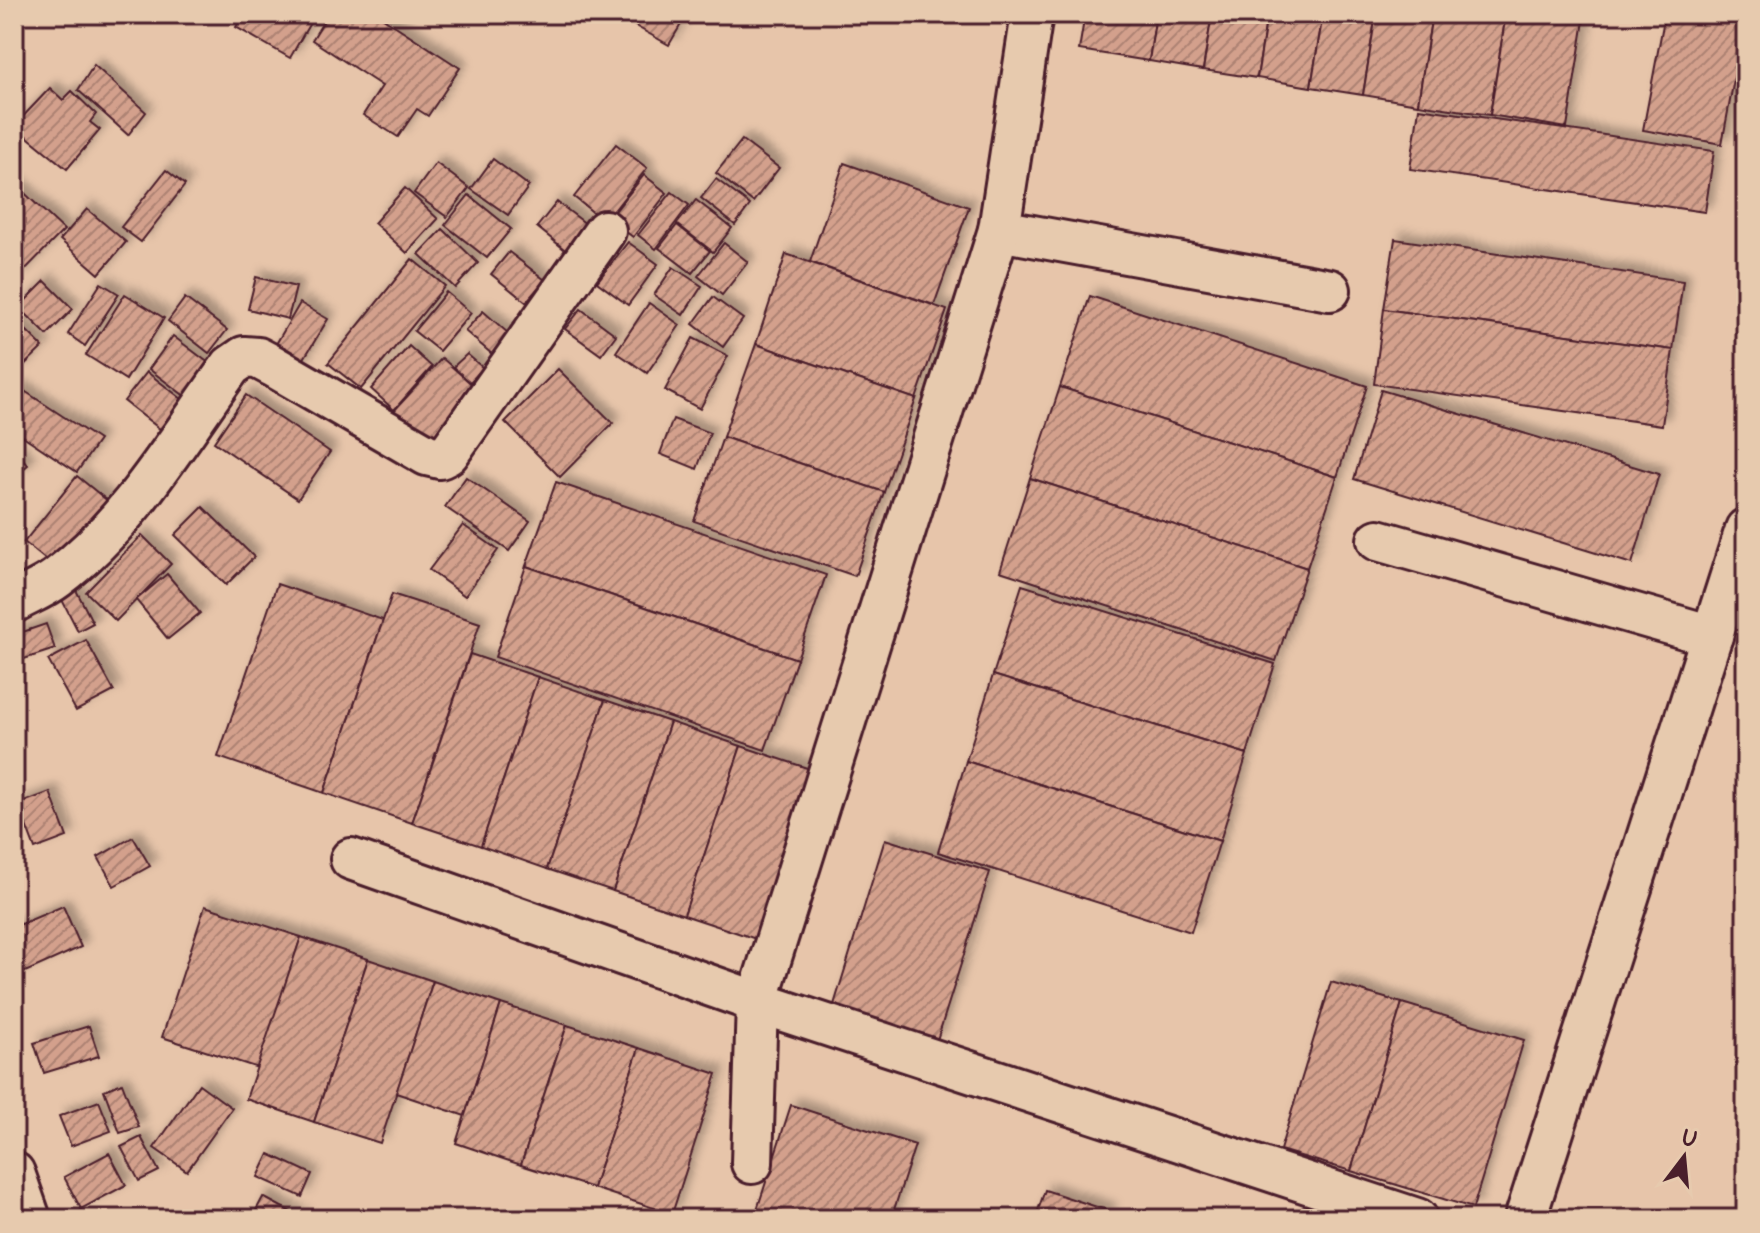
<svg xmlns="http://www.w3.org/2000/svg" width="1760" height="1233" viewBox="0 0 1760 1233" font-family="Pangolin,sans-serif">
  <defs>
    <pattern id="building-hatch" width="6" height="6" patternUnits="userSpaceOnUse" patternTransform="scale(2)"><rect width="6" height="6" fill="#d3a08c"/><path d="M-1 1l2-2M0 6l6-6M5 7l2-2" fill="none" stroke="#ad8273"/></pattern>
    <filter id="shadow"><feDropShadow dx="7" dy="-7" stdDeviation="4" flood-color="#0004"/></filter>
  </defs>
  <rect width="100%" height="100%" fill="#e7c5aa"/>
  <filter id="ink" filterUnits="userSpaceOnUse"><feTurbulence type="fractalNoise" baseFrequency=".0125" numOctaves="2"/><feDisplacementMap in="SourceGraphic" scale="16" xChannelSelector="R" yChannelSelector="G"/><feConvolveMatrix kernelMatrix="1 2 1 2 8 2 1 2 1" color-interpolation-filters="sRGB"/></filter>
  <g filter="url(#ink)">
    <!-- building -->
    <g fill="url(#building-hatch)" stroke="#4a1f2b" stroke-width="2" filter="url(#shadow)">
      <polygon points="243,14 315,14 290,58 236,27"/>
      <polygon points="328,14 377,14 460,68 428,116 417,109 398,137 363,115 382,86 312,40"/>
      <polygon points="614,14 687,14 669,45"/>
      <polygon points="1085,14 1156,14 1149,61 1079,50"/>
      <polygon points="1156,14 1212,14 1203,70 1149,61"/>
      <polygon points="1212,14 1267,14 1257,78 1203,70"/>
      <polygon points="1267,14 1323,14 1311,87 1257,78"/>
      <polygon points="1323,14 1376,14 1363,95 1311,87"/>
      <polygon points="1376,14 1432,14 1418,104 1363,95"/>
      <polygon points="1432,14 1506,14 1490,115 1418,104"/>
      <polygon points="1506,14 1585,14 1567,128 1490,115"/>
      <polygon points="1665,14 1746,14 1722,144 1643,130"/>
      <polygon points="94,65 146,112 128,135 78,90"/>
      <polygon points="50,88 63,100 72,91 96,114 90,122 100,130 67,169 14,126"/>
      <polygon points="1419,108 1714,151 1705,212 1410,169"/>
      <polygon points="742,140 779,168 753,202 716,173"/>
      <polygon points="616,144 647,168 605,222 574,197"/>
      <polygon points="493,159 529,186 508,215 471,189"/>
      <polygon points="436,163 469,188 447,217 414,193"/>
      <polygon points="844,163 969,207 934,305 810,262"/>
      <polygon points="166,170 185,185 141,242 121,227"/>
      <polygon points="644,175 667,193 633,237 609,219"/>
      <polygon points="716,179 750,205 735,225 701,198"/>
      <polygon points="16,185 64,230 14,281 14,187"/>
      <polygon points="405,188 438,219 407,253 374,223"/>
      <polygon points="672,192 689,205 656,249 638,235"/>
      <polygon points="469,195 511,229 487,258 445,225"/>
      <polygon points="696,200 732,228 713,252 677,224"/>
      <polygon points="557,202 590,227 569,253 537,227"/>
      <polygon points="87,209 126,242 99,274 60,240"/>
      <polygon points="677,225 710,251 692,273 659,248"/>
      <polygon points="443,229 478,263 455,288 419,254"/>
      <polygon points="1395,239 1683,281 1673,350 1384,309"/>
      <polygon points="628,242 658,264 628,305 597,282"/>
      <polygon points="724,243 748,262 722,295 698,276"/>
      <polygon points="509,252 545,280 526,302 491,274"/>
      <polygon points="786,254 947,310 916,399 756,344"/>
      <polygon points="412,259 445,286 361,389 328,363"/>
      <polygon points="673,267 702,286 683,315 654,295"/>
      <polygon points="256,277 296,287 288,319 248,309"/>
      <polygon points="45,281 73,309 47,335 19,307"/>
      <polygon points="101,283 119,294 85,346 68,334"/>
      <polygon points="446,292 471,313 439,351 414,331"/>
      <polygon points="125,294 164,318 126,380 86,355"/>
      <polygon points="1090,296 1367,386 1337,477 1060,387"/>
      <polygon points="713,297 743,319 723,347 693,324"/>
      <polygon points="185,298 227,330 209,353 168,321"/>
      <polygon points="300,303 328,319 299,367 272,351"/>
      <polygon points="649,303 680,325 647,373 616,352"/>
      <polygon points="581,309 616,335 601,355 565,329"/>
      <polygon points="1384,309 1673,350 1662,425 1374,384"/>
      <polygon points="483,311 517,341 500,361 465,331"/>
      <polygon points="14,318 43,347 18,371 14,367"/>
      <polygon points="173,336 214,367 190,400 149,369"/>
      <polygon points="693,338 728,356 700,409 665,390"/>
      <polygon points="756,344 916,399 884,492 723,437"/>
      <polygon points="409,346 432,367 394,410 371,389"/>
      <polygon points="467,354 483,368 470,382 453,367"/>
      <polygon points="442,358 484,395 434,449 393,412"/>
      <polygon points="558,369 613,423 560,477 505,422"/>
      <polygon points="147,372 187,403 165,433 124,401"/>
      <polygon points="1060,387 1337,477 1307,568 1030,478"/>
      <polygon points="20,388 99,440 77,472 14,430 14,396"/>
      <polygon points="1381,390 1659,474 1632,564 1354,479"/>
      <polygon points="246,395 330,452 298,499 214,442"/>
      <polygon points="673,419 710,433 697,469 660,454"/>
      <polygon points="723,437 884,492 855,576 694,521"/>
      <polygon points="14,449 28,465 14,477"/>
      <polygon points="77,476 109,502 56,568 24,542"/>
      <polygon points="466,477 530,521 509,551 445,507"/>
      <polygon points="1030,478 1307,568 1276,661 1000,571"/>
      <polygon points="556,482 826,575 797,659 526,566"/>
      <polygon points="203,507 254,557 226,585 175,535"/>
      <polygon points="463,525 498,550 465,596 429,570"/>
      <polygon points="142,535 171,564 116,621 86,592"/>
      <polygon points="526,566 797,659 765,750 495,657"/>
      <polygon points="167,574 200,613 168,639 136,600"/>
      <polygon points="277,584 383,620 324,793 218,757"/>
      <polygon points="1022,585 1275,664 1247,754 993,675"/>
      <polygon points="75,588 93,623 78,631 60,596"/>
      <polygon points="392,594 480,623 412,823 324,793"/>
      <polygon points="46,624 55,649 21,660 14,635"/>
      <polygon points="86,640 114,691 76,711 48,660"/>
      <polygon points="470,654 538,677 481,846 412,823"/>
      <polygon points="993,675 1247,754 1220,841 966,761"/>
      <polygon points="538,677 605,700 547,869 481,846"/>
      <polygon points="605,700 670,722 613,891 547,869"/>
      <polygon points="670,722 741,746 684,915 613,891"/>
      <polygon points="741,746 813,770 756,939 684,915"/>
      <polygon points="966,761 1220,841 1191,932 938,852"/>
      <polygon points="50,792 67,837 35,849 18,804"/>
      <polygon points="133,837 150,866 114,886 98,857"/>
      <polygon points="885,839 990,872 937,1040 833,1008"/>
      <polygon points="63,906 81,947 14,977 14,927"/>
      <polygon points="205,906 301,937 258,1068 162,1037"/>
      <polygon points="301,937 368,959 314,1122 246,1099"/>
      <polygon points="368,959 433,981 380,1143 314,1122"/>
      <polygon points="433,981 501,1004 465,1116 396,1093"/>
      <polygon points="1331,982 1402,1003 1351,1171 1280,1150"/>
      <polygon points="1402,1003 1524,1040 1473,1208 1351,1171"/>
      <polygon points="501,1004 567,1025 521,1165 456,1143"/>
      <polygon points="567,1025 639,1048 593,1188 521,1165"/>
      <polygon points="89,1026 99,1056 44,1073 34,1043"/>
      <polygon points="639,1048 717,1074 672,1214 593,1188"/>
      <polygon points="122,1083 139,1127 120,1133 104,1090"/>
      <polygon points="199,1084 232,1108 187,1171 154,1148"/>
      <polygon points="99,1101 111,1131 71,1146 59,1116"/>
      <polygon points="791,1105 915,1145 891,1219 754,1219"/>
      <polygon points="141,1137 159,1171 139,1181 121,1147"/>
      <polygon points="109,1153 126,1185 81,1209 64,1177"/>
      <polygon points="269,1154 312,1174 302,1197 258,1177"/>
      <polygon points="1045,1190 1109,1211 1106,1219 1035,1219"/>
      <polygon points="263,1197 304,1219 259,1219 253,1216"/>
    </g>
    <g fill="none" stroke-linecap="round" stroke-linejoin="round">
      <defs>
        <g id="minor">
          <polyline points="999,230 1330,290"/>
          <polyline points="1378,540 1712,636"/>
          <path d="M14,602C28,594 44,588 57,578C130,523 178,439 231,366L244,357L258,358L273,366L427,455L440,458L448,454L605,231"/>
          <polyline points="351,859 757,1002 1417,1219"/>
          <polyline points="752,1163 757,1002 999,230 1032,14"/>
          <polyline points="14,1173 30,1219"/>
          <polyline points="1525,1219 1746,529"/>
        </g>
      </defs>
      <!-- minor casing -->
      <use href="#minor" stroke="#4a1f2b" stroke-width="46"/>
      <!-- minor -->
      <use href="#minor" stroke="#e7caae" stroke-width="40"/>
    </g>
  </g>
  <!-- margin -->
  <rect width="1760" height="1233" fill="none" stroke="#e7caae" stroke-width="48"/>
  <rect x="24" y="24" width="1712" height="1185" fill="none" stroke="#4a1f2b" stroke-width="3" filter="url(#ink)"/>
  <!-- north arrow -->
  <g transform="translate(1684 1157) rotate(16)" stroke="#e7caae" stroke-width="6" paint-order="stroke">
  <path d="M0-6L14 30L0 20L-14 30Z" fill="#4a1f2b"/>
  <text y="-12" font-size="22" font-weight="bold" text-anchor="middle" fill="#4a1f2b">U</text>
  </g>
</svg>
